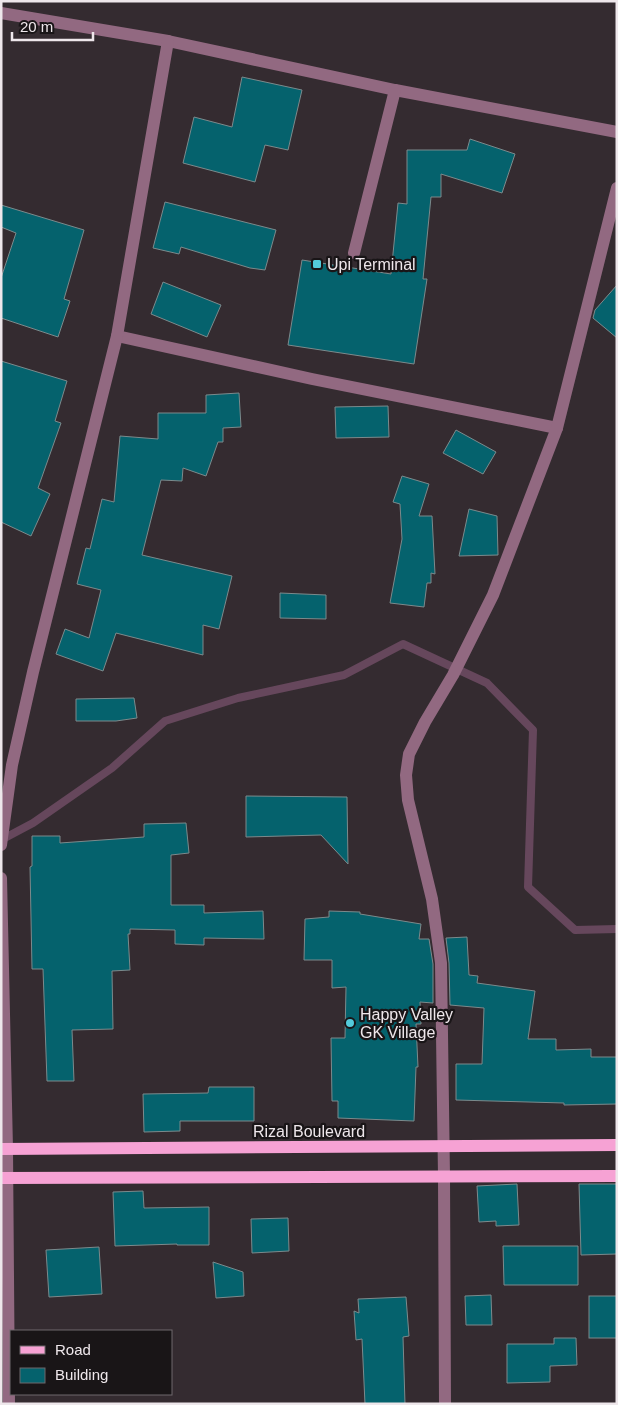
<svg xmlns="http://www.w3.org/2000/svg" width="618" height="1405" viewBox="0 0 618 1405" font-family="Arial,sans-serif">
  <rect width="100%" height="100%" fill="#342b30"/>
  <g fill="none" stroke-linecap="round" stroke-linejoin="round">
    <!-- stream -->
    <polyline stroke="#66475c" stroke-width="8" points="1,840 33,823 112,768 165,721 238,698 344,675 403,644 487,683 533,730 528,887 575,930 617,929"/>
  </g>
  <!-- building -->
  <g fill="#05626d" stroke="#7c8a8c">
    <polygon points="242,77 302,90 288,150 265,145 255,182 183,163 194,117 232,127"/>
    <polygon points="470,139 515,154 502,193 441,174 441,197 431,197 423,279 427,279 414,364 288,345 302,260 391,274 398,203 407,204 407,150 467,150"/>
    <polygon points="165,202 276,230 265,270 250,268 181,247 179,254 153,248"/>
    <polygon points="1,205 84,230 64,299 70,301 58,337 1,318 1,278 16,233 1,227"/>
    <polygon points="163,282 221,305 207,337 151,314"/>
    <polygon points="617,285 617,338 593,318 595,310"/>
    <polygon points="1,361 67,381 55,421 61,423 38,488 50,494 31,536 1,522"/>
    <polygon points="239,393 241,427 223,428 223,442 218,442 206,476 183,468 182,481 161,480 142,555 232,576 219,629 203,625 203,655 116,633 103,671 56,654 65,629 89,638 101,590 77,584 86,548 90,549 102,499 114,502 120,436 158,439 158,413 206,413 206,395"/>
    <polygon points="388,406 389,437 336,438 335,407"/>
    <polygon points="456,430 496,452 483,474 443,453"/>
    <polygon points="402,476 429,484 419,516 432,516 435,574 431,573 431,583 427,583 424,607 390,603 402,539 400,504 393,502"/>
    <polygon points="469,509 497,516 498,555 459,556"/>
    <polygon points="280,593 326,595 326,619 280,618"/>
    <polygon points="134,698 137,718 116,721 76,721 76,699"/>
    <polygon points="246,796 347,797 348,864 321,835 246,837"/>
    <polygon points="186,823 189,853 171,855 171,905 204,905 204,913 263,911 264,939 204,938 204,945 175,944 175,930 130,929 130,934 128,934 130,970 112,971 113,1029 72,1030 74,1081 47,1081 43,969 32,969 30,867 32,866 32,836 60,836 60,843 144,837 144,824"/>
    <polygon points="329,911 360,912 360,914 421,924 419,939 429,939 433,964 433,1003 420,1002 421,1024 416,1024 418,1067 416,1067 414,1121 338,1118 338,1101 332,1101 331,1038 345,1038 346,987 332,988 332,960 304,960 305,919 329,917"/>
    <polygon points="467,937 469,975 478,976 477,983 535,991 528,1039 556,1039 556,1050 591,1049 591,1057 617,1057 617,1104 564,1105 564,1103 456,1100 456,1064 482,1064 484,1008 450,1005 449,963 446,938"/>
    <polygon points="209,1087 254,1087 254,1121 180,1121 180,1131 144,1132 143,1094 208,1093"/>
    <polygon points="517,1184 519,1225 496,1226 496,1221 479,1222 477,1186"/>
    <polygon points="579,1184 617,1184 617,1254 581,1255"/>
    <polygon points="143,1191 144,1208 209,1207 209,1245 177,1245 177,1244 115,1246 113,1192"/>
    <polygon points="288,1218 289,1251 252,1253 251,1219"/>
    <polygon points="503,1246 578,1246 578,1285 504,1285"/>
    <polygon points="99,1247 102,1294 49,1297 46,1250"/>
    <polygon points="213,1262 243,1272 244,1296 216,1298"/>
    <polygon points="491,1295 492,1325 466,1325 465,1296"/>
    <rect x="589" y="1296" width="28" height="42"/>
    <polygon points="406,1297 409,1336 403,1337 405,1404 365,1404 362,1339 356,1340 354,1311 359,1313 358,1299"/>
    <polygon points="554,1338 576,1338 577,1365 550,1366 550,1382 507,1383 507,1344 554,1344"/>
  </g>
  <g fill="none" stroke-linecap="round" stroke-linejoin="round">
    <!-- minor -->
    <g stroke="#926981" stroke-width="12">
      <polyline points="1,13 168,41 395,90 617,132"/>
      <polyline points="354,253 395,90"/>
      <polyline points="117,336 312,379 557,428"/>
      <polyline points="1,845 12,765 33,672 117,336 168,41"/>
      <polyline points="1,878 7,1149 9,1404"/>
      <polyline points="445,1404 444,1176 441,963 432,899 408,800 406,775 409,754 425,722 453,675 493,595 557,428 617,188"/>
    </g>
    <!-- major -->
    <g stroke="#f6a2d4" stroke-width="12">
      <polyline points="1,1149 617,1145"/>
      <polyline points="1,1178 617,1176"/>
    </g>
  </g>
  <!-- markers -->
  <g fill="#53cbdb" stroke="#191517" stroke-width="2">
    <rect x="312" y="259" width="10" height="10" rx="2.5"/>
    <circle cx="350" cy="1023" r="5"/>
  </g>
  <g text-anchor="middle" stroke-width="4.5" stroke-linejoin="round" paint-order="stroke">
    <!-- poi labels -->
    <g font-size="16" fill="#eee7eb" stroke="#191517" text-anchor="start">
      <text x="327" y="270">Upi Terminal</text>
      <text x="360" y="1020">Happy Valley<tspan x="360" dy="18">GK Village</tspan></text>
    </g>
    <!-- street labels -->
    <g font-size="16" fill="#eee7eb" stroke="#191517">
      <text x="309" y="1137">Rizal Boulevard</text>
    </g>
  </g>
  <!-- border -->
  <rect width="618" height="1405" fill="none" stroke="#eee7eb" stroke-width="5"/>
  <!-- legend -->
  <rect x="10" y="1330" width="162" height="65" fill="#191517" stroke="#6e696c"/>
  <rect x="20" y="1346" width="25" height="8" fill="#f6a2d4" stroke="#6e696c"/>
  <text x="55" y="1355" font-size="15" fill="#eee7eb">Road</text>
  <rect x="20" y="1368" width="25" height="15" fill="#05626d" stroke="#6e696c"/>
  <text x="55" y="1380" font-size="15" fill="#eee7eb">Building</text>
  <!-- scale -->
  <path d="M12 32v8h81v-8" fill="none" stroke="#eee7eb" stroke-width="2.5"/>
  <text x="20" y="32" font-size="15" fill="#eee7eb" stroke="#191517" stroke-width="4" paint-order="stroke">20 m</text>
</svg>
